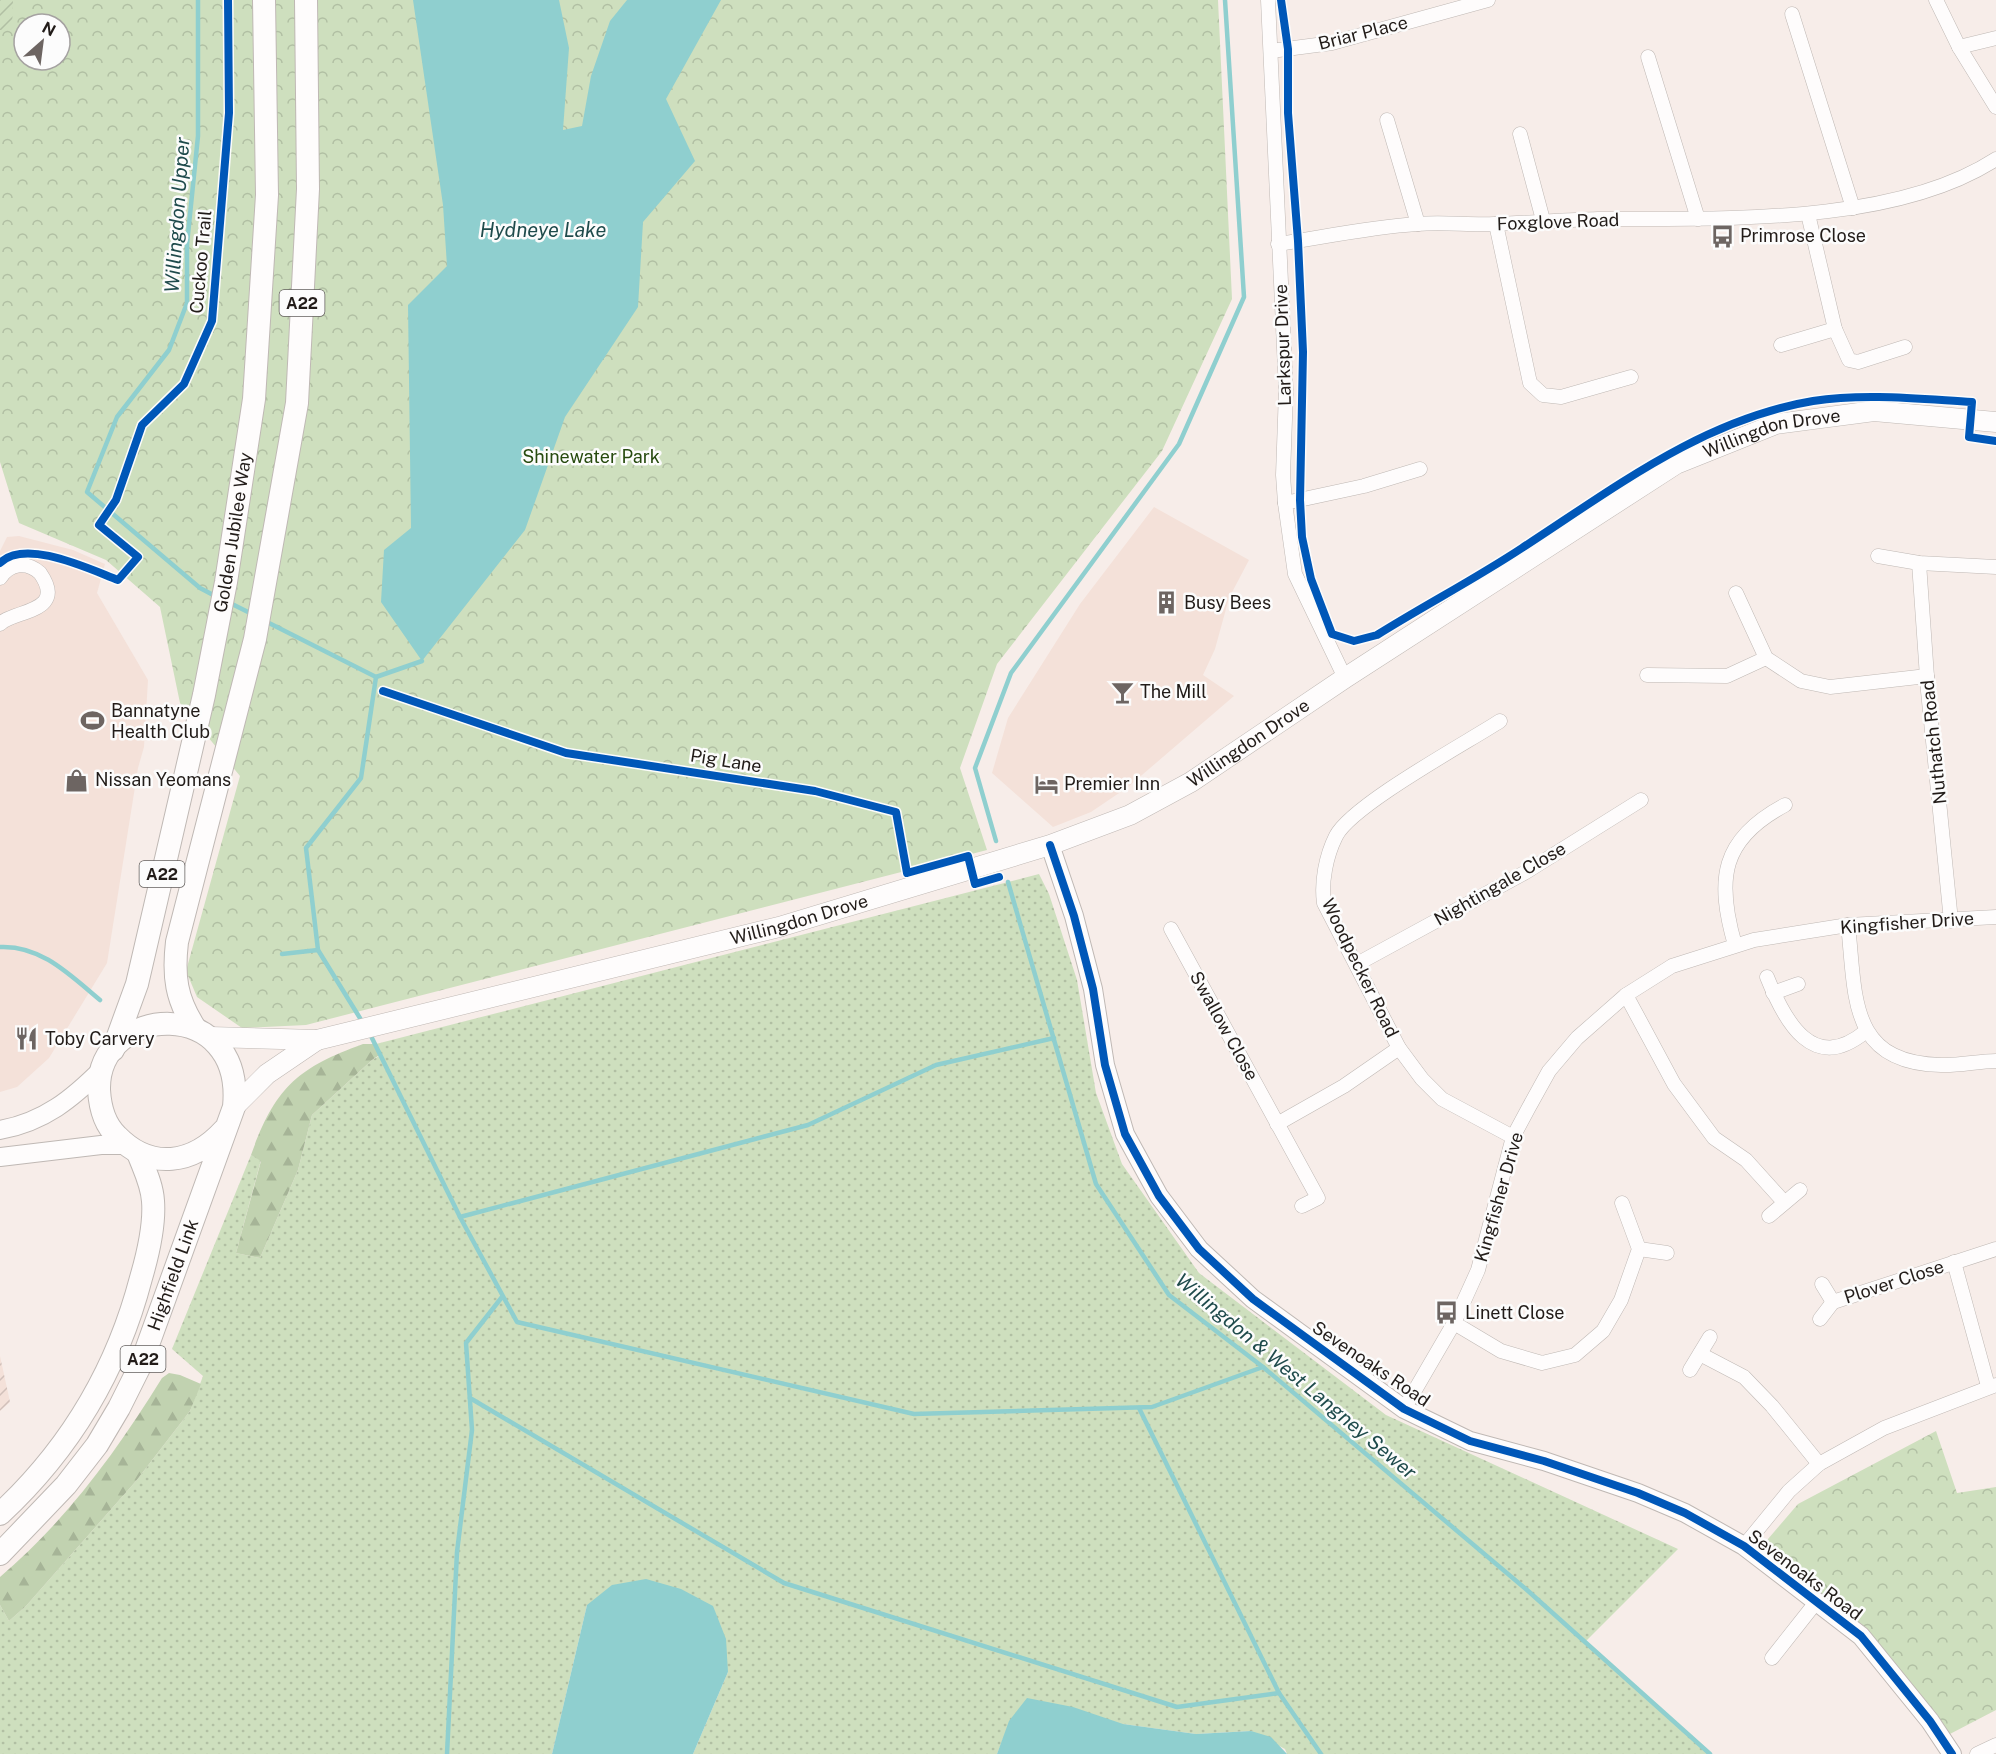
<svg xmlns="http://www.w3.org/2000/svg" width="1996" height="1754" viewBox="0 0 1996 1754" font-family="'Public Sans',sans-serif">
  <defs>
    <pattern id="industrial-furrows" width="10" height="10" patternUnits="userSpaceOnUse" patternTransform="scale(1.5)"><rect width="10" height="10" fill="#f4e1d9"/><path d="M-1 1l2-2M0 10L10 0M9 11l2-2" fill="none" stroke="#d1c0ba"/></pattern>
    <pattern id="grass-dots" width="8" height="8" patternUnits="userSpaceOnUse" patternTransform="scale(1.5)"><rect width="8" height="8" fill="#cedfbe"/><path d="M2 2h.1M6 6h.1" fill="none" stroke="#b1bfa3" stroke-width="1.8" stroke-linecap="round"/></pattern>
    <pattern id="forest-firs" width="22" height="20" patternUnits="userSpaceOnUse" patternTransform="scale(1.5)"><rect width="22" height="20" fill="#c1d2b0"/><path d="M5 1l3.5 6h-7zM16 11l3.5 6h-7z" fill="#a6b497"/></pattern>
    <pattern id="park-crowns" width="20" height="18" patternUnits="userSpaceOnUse" patternTransform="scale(1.5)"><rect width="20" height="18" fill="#cedfbe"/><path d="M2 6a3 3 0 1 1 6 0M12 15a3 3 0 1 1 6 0" fill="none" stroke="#b1bfa3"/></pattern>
    <pattern id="garden-furrows" width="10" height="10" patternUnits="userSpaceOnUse" patternTransform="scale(1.5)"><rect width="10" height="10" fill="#cedfbe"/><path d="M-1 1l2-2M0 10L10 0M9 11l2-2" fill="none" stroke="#b1bfa3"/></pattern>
  </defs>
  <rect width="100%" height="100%" fill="#f7ede9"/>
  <!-- built -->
  <g fill="#f4e1d9">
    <polygon points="1154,507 1249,560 1229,598 1215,649 1203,675 1234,696 1128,787 1091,812 1053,827 992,773 1008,718 1080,604"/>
    <polygon points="19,536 73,550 105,564 97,593 148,680 144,747 138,768 107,963 49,1058 17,1087 0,1092 0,551 7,537"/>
  </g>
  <!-- industrial -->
  <polygon fill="url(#industrial-furrows)" points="0,1356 10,1402 0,1411"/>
  <!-- grass -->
  <polygon fill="url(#grass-dots)" points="1039,874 1049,894 1077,980 1096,1093 1122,1164 1199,1273 1386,1415 1678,1549 1585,1642 1710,1754 1287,1754 1285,1749 1251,1731 1196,1734 1123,1724 1010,1721 997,1754 693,1754 728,1672 587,1605 552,1754 0,1754 0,1605 9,1621 26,1606 136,1481 190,1411 203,1376 172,1349 251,1155 261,1160 236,1253 260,1258 298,1170 312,1115 372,1060 381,1055 376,1044"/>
  <!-- forest -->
  <g fill="url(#forest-firs)">
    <path d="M363,1044H376L381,1054L372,1060L312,1115L298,1170L260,1258L236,1253L261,1161L251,1155C275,1088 297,1068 363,1044Z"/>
    <path d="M169,1373L180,1375L201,1384L190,1411L136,1481L26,1606L9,1621L0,1605V1577C66,1521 117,1451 162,1378Z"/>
  </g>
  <!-- park -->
  <g fill="url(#park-crowns)" fill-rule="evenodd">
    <path d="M0,0H1218L1232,299L1162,451L997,664L960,768L987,850L306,1025L242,1028L197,997L186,971L240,776L180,703L160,607L106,560L19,523L0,462ZM24,24H60V60H24Z"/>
    <polygon points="1936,1431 1957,1493 1996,1487 1996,1710 1948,1735 1860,1627 1762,1546 1798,1504"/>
  </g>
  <!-- garden -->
  <polygon fill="url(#garden-furrows)" points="0,0 13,0 12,30 0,30"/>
  <!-- water -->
  <g fill="#8fcfcf">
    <polygon points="413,0 559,0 569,48 563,130 582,126 591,76 610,21 627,0 721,0 666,99 695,161 643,222 638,307 565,417 525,530 422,661 381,602 384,550 411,528 408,305 447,266 443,205"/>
    <polygon points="646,1579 681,1589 713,1606 726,1639 728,1672 693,1754 552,1754 587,1605 612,1585"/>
    <polygon points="1027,1698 1073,1707 1123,1724 1196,1734 1251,1731 1271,1737 1287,1754 997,1754 1009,1721"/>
  </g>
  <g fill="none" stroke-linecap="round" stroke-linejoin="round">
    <!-- stream -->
    <g stroke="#8fcfcf" stroke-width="4.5">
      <polyline points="198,0 198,136 187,244 187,303 169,350 117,417 87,492 200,588 217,597"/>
      <polyline points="230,603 252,614"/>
      <polyline points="265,621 376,677"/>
      <polyline points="376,677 422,661"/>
      <polyline points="996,841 975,768 1011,673 1179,444 1244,297 1225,0"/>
      <polyline points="1008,882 1096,1184 1169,1295 1263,1367 1527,1590 1710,1754"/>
      <path d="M0,947C41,945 70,975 100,1000"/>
      <polyline points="282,954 318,950"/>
      <polyline points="363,1023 318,950 306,848 361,778 376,677"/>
      <polyline points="369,1032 460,1217 517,1322 914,1414 1152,1407 1263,1367"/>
      <polyline points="460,1217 808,1125 936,1065 1054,1038"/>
      <polyline points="470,1398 784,1583 1177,1707 1279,1693"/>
      <polyline points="1139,1408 1279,1693 1321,1754"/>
      <polyline points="447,1754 457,1552 472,1430 466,1343 502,1297"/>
    </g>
    <defs>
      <g id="minor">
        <polyline points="1268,0 1286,391 1283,475 1285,503 1295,574 1345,678"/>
        <polyline points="1936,0 1959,47 1996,107"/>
        <polyline points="1792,14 1853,208"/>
        <polyline points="1959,47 1996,38"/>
        <polyline points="1271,51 1332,43 1488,0"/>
        <polyline points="1648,57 1698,219"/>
        <polyline points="1387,120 1418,224"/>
        <polyline points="1520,134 1543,220"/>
        <polyline points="1808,214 1835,329 1849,360 1858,362 1905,347"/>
        <polyline points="1496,224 1530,383 1543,395 1561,397 1631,377"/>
        <path d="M1278,244C1324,237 1371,227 1417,224C1443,222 1469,225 1494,224C1529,223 1563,220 1598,219C1718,218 1893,226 1996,159"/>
        <polyline points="1781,345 1835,329"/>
        <polyline points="1285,503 1364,486 1420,469"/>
        <polyline points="1878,556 1919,563 1996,567"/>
        <polyline points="1919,563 1928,691 1951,921"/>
        <path d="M0,578C10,563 27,561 40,573C68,613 13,610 0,624"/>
        <polyline points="1736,593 1766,658 1801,681 1830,687 1927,676"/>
        <polyline points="1647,675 1727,676 1766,658"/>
        <path d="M1500,721C1466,743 1352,805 1336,836C1326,856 1321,882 1324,903L1399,1048L1422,1079L1442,1099L1513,1137"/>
        <path d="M1848,925C1856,996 1848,1063 1941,1065C1959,1066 1978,1061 1996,1061"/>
        <polyline points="1171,929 1318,1198 1302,1206"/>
        <path d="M1735,945C1716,879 1721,839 1785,805"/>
        <polyline points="1357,964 1526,872 1641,800"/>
        <path d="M1767,977C1785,1022 1813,1074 1865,1032"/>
        <polyline points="1773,993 1798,984"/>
        <polyline points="1626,995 1674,1084 1714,1138 1746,1160 1784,1202"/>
        <polyline points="1277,1124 1344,1086 1399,1048"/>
        <polyline points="1769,1216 1800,1190"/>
        <polyline points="1639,1249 1667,1253"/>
        <polyline points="1954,1262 1988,1386"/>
        <polyline points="1822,1284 1833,1302"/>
        <polyline points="1820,1319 1833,1302 1996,1249"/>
        <polyline points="1454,1323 1501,1351 1542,1363 1575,1355 1603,1331 1621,1300 1639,1249 1622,1203"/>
        <polyline points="1700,1354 1744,1377 1772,1406 1819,1464"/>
        <polyline points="1690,1370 1710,1337"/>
        <polyline points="1404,1409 1454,1323 1478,1270 1513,1137 1528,1109 1549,1071 1577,1038 1626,995 1672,966 1754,940 1848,925 1996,917"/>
        <polyline points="1744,1546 1789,1491 1819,1464 1884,1428 1996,1385"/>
        <polyline points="1772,1658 1817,1601"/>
        <polyline points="1977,1754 1996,1745"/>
      </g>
      <g id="tertiary">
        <polyline points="1050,845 1074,916 1093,989 1105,1065 1125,1134 1159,1196 1199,1249 1253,1299 1404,1409 1470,1441 1544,1461 1638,1493 1685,1513 1744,1546 1861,1636 1930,1721 1952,1754"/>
        <path d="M0,1130C44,1122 72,1099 103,1068"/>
        <polyline points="0,1157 101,1145 125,1145"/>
      </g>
      <g id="secondary">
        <path id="s1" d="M210,1037L317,1040L779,927L1050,845L1130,815L1191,782L1345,678L1676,464L1776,424L1874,411L1996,422"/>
        <polyline points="234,1107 267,1074 317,1040"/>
      </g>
      <g id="trunk">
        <path d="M195,1028C176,999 173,976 177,942L255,639L297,403L308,189L306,0"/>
        <path id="s2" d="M113,1050L137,984L204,695L226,582L254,399L267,195L264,0"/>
        <path d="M0,1514C70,1449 117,1370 141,1278C148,1254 155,1226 153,1201C152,1184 144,1169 138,1153"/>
        <path id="s3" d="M0,1554L66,1485L97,1445L119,1408L141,1364L234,1107C245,995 97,1003 99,1090C100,1107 104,1124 117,1136C151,1171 193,1164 224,1130"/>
      </g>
    </defs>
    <!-- minor casing -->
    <use href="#minor" stroke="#bfb8b4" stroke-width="15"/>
    <!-- tertiary casing -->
    <use href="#tertiary" stroke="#bfb8b4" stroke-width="20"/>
    <!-- secondary casing -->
    <use href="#secondary" stroke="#bfb8b4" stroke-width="21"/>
    <!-- trunk casing -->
    <use href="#trunk" stroke="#bfb8b4" stroke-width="24"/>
    <!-- minor -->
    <use href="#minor" stroke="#fefcfc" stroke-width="14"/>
    <!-- tertiary -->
    <use href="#tertiary" stroke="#fefcfc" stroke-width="18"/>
    <!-- secondary -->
    <use href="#secondary" stroke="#fefcfc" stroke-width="20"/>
    <!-- trunk -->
    <use href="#trunk" stroke="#fefcfc" stroke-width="22"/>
    <defs>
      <g id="cycleway">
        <path d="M1281,0L1288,49V113L1298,241L1303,352L1300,500L1302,537L1311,579L1332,634L1354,641L1377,635C1425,605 1475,579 1522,548C1613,489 1703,419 1813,401C1865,393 1920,399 1972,402L1969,437L1996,441"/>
        <path d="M0,563C25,538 89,569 118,580L138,557L99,525L116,500L142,425L184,384L212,321L229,113L228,0"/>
        <polyline points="383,691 566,753 815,791 896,812 907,873 968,856 975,884 999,877"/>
        <polyline points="1050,845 1074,916 1093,989 1105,1065 1125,1134 1159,1196 1199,1249 1253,1299 1404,1409 1470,1441 1544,1461 1638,1493 1685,1513 1744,1546 1861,1636 1930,1721 1952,1754"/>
      </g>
    </defs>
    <!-- cycleway casing -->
    <use href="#cycleway" stroke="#fcfcfc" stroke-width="11"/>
    <!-- cycleway -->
    <use href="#cycleway" stroke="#0057b8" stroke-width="8"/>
  </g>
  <!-- icons -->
  <defs>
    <symbol id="bus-bare" viewBox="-9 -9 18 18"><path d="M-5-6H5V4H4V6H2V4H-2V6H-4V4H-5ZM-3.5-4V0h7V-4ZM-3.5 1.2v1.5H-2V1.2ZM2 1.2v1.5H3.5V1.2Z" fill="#6d6562" stroke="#fcfcfc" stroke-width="2.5" paint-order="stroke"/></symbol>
    <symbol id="building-bare" viewBox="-9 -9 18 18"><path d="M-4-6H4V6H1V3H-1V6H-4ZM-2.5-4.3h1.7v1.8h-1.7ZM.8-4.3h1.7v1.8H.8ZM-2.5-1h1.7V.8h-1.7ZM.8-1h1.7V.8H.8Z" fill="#6d6562" stroke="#fcfcfc" stroke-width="2.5" paint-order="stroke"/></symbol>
    <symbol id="bar-bare" viewBox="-9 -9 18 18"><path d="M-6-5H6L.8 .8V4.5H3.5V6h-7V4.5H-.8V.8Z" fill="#6d6562" stroke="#fcfcfc" stroke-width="2.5" paint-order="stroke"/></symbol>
    <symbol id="stadium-bare" viewBox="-9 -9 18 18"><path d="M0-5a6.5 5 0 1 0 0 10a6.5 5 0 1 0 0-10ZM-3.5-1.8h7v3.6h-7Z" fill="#6d6562" stroke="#fcfcfc" stroke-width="2.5" paint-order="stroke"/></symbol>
    <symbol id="shop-bare" viewBox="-9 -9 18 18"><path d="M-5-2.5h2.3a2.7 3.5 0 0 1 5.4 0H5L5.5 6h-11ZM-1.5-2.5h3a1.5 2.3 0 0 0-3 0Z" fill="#6d6562" stroke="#fcfcfc" stroke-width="2.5" paint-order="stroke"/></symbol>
    <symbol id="hotel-bare" viewBox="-9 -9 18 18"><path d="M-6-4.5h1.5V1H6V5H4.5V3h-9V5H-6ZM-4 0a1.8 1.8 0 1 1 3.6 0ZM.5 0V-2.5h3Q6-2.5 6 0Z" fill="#6d6562" stroke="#fcfcfc" stroke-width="2.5" paint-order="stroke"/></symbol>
    <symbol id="restaurant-bare" viewBox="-9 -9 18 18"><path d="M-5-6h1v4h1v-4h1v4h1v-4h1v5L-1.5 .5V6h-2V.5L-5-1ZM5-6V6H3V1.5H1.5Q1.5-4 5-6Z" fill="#6d6562" stroke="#fcfcfc" stroke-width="2.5" paint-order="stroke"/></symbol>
  </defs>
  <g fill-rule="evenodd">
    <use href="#bus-bare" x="1706" y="220" width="33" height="33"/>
    <use href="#building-bare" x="1150" y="586" width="33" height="33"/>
    <use href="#bar-bare" x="1106" y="676" width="33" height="33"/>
    <use href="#stadium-bare" x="76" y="704" width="33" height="33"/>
    <use href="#shop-bare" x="60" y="764" width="33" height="33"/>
    <use href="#hotel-bare" x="1030" y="768" width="33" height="33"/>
    <use href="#restaurant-bare" x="10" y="1022" width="33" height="33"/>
    <use href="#bus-bare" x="1430" y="1296" width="33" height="33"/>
  </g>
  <g text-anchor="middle" stroke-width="5" stroke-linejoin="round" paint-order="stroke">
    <!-- shield labels -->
    <g fill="#fcfcfc" stroke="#635f5d" stroke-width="1.5">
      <rect x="279.5" y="290" width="45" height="26" rx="4.5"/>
      <rect x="139.5" y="861" width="45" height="26" rx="4.5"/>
      <rect x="120.5" y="1346" width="45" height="26" rx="4.5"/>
    </g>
    <g font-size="16" font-weight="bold" fill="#221c19">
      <text x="302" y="309">A22</text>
      <text x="162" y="880">A22</text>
      <text x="143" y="1365">A22</text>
    </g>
    <!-- street labels -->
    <g font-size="18" fill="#221c19" stroke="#fcfcfc">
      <text transform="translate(1363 33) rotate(-14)" y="6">Briar Place</text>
      <text transform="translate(1558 222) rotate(-2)" y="6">Foxglove Road</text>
      <text transform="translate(201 262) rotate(-85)" y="6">Cuckoo Trail</text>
      <text transform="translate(1283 345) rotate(-92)" y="6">Larkspur Drive</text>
      <text dy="6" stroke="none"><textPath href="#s1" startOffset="1702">Willingdon Drove</textPath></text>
      <text dy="6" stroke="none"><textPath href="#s2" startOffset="532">Golden Jubilee Way</textPath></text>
      <text dy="6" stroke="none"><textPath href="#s1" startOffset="1090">Willingdon Drove</textPath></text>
      <text transform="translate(1934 742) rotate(-96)" y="6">Nuthatch Road</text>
      <text transform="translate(726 761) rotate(9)" y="6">Pig Lane</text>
      <text transform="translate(1500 884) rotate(-30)" y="6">Nightingale Close</text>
      <text dy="6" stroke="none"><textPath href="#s1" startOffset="604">Willingdon Drove</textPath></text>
      <text transform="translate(1907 923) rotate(-4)" y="6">Kingfisher Drive</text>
      <text transform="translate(1360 968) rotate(64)" y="6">Woodpecker Road</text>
      <text transform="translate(1224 1026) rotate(61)" y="6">Swallow Close</text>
      <text transform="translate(1499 1197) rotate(-74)" y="6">Kingfisher Drive</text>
      <text dy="6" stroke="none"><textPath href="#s3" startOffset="333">Highfield Link</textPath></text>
      <text transform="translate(1894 1282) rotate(-18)" y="6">Plover Close</text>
      <text transform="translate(1371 1364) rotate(34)" y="6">Sevenoaks Road</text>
      <text transform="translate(1805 1575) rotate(37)" y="6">Sevenoaks Road</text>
    </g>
    <!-- poi labels -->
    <g font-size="18" fill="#221c19" stroke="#fcfcfc" text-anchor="start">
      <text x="1740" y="242">Primrose Close</text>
      <text x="1184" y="609">Busy Bees</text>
      <text x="1140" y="698">The Mill</text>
      <text x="111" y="717">Bannatyne<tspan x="111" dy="21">Health Club</tspan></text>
      <text x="95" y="786">Nissan Yeomans</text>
      <text x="1064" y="790">Premier Inn</text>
      <text x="45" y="1045">Toby Carvery</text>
      <text x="1465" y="1319">Linett Close</text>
    </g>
    <!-- park labels -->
    <g font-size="18" fill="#274b0f" stroke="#fcfcfc">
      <text x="591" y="463">Shinewater Park</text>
    </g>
    <!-- water labels -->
    <g font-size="20" font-style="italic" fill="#1f4b4c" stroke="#fcfcfc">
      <text transform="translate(177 215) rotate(-86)" y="7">Willingdon Upper</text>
      <text x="543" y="237">Hydneye Lake</text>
      <text transform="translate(1296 1376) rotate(40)" y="7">Willingdon &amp; West Langney Sewer</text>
    </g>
  </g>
  <!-- north arrow -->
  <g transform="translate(42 42) rotate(28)"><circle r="28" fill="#fcfcfc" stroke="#a5a2a1" stroke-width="1.5"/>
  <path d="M0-4.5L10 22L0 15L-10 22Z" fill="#6d6562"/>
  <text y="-9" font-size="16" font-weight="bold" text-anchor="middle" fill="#221c19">N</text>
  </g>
</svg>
